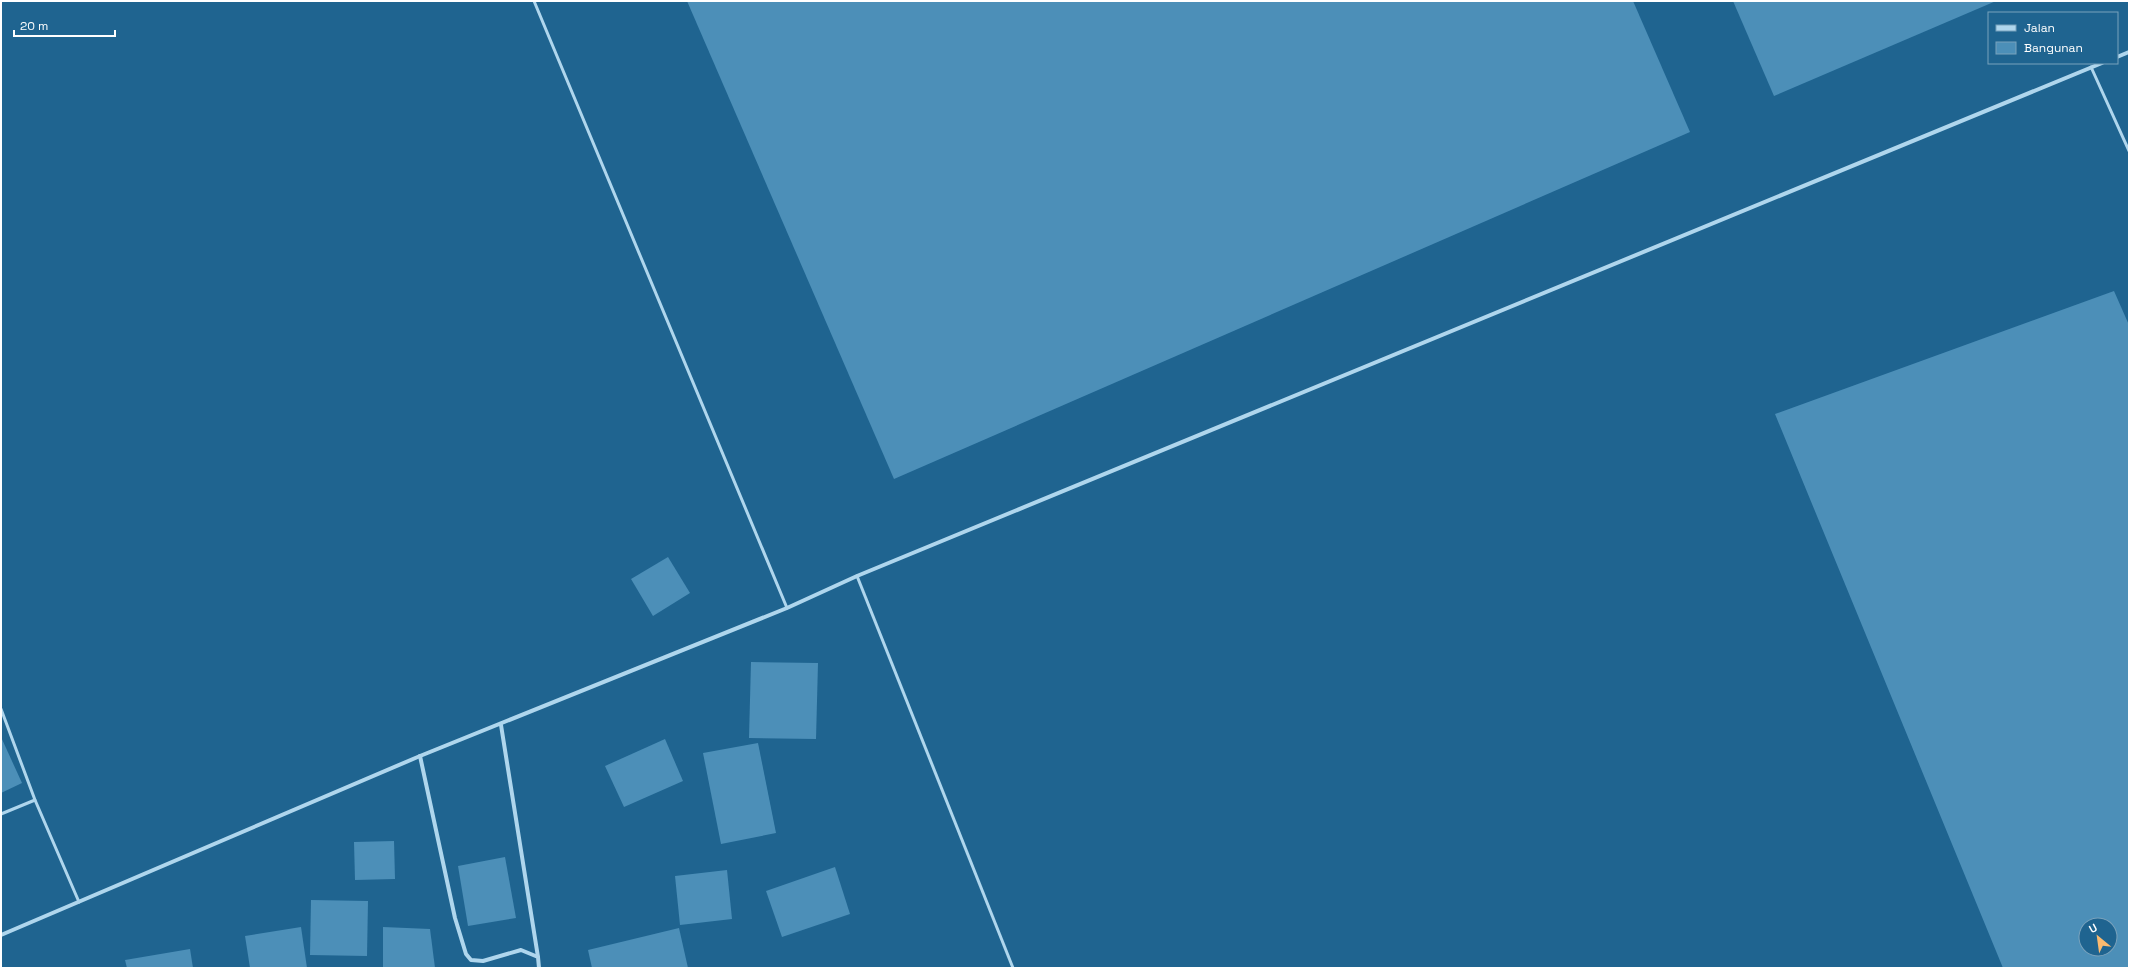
<svg xmlns="http://www.w3.org/2000/svg" width="2130" height="969" viewBox="0 0 2130 969" font-family="'Space Grotesk',sans-serif">
  <rect width="100%" height="100%" fill="#1f6490"/>
  <!-- building -->
  <g fill="#4c8fb8" fill-rule="evenodd">
    <polygon points="687,1 1633,1 1690,132 894,479"/>
    <polygon points="1733,1 1996,1 1774,96"/>
    <path d="M2114,291L2129,325V968H2003L1775,414ZM2086,925H2110V949H2086Z"/>
    <polygon points="668,557 690,593 653,616 631,579"/>
    <polygon points="751,662 818,663 816,739 749,738"/>
    <polygon points="1,737 22,783 1,793"/>
    <polygon points="665,739 683,781 624,807 605,766"/>
    <polygon points="758,743 776,833 721,844 703,753"/>
    <polygon points="394,841 395,879 355,880 354,842"/>
    <polygon points="505,857 516,918 468,926 458,866"/>
    <polygon points="835,867 850,914 782,937 766,891"/>
    <polygon points="727,870 732,919 680,925 675,876"/>
    <polygon points="311,900 368,901 367,956 310,955"/>
    <polygon points="301,927 307,968 250,968 245,936"/>
    <polygon points="383,927 430,929 435,968 383,968"/>
    <polygon points="679,928 688,968 592,968 588,950"/>
    <polygon points="190,949 193,968 127,968 125,960"/>
  </g>
  <g fill="none" stroke-linecap="round" stroke-linejoin="round">
    <!-- service -->
    <g stroke="#afd6ed" stroke-width="3">
      <polyline points="534,1 787,608"/>
      <polyline points="2091,67 2129,151"/>
      <polyline points="857,576 1013,968"/>
      <polyline points="1,709 35,800 79,902"/>
      <polyline points="1,814 35,800"/>
    </g>
    <!-- minor -->
    <g stroke="#afd6ed" stroke-width="4">
      <polyline points="2117,57 2129,52"/>
      <polyline points="501,725 538,957"/>
      <polyline points="420,756 455,918 466,954 471,960 483,961 521,950 538,957 539,968"/>
      <polyline points="1,935 420,756 787,608 857,576 2102,63"/>
    </g>
  </g>
  <!-- border -->
  <rect width="2130" height="969" fill="none" stroke="#ffffff" stroke-width="4"/>
  <!-- legend -->
  <rect x="1988" y="12" width="130" height="52" fill="#1f6490" stroke="#79a2bc"/>
  <rect x="1996" y="25" width="20" height="6" fill="#afd6ed" stroke="#79a2bc"/>
  <text x="2024" y="32" font-size="12" fill="#ffffff">Jalan</text>
  <rect x="1996" y="42" width="20" height="12" fill="#4c8fb8" stroke="#79a2bc"/>
  <text x="2024" y="52" font-size="12" fill="#ffffff">Bangunan</text>
  <!-- north arrow -->
  <g transform="translate(2098 937) rotate(331)"><circle r="19" fill="#1f6490" stroke="#79a2bc"/>
  <path d="M0-3L7 15L0 10L-7 15Z" fill="#fbba6f"/>
  <text y="-6" font-size="11" font-weight="bold" text-anchor="middle" fill="#ffffff">U</text>
  </g>
  <!-- scale -->
  <path d="M14 30v6h101v-6" fill="none" stroke="#ffffff" stroke-width="2"/>
  <text x="20" y="30" font-size="12" fill="#ffffff" stroke="#1f6490" stroke-width="3" paint-order="stroke">20 m</text>
</svg>
